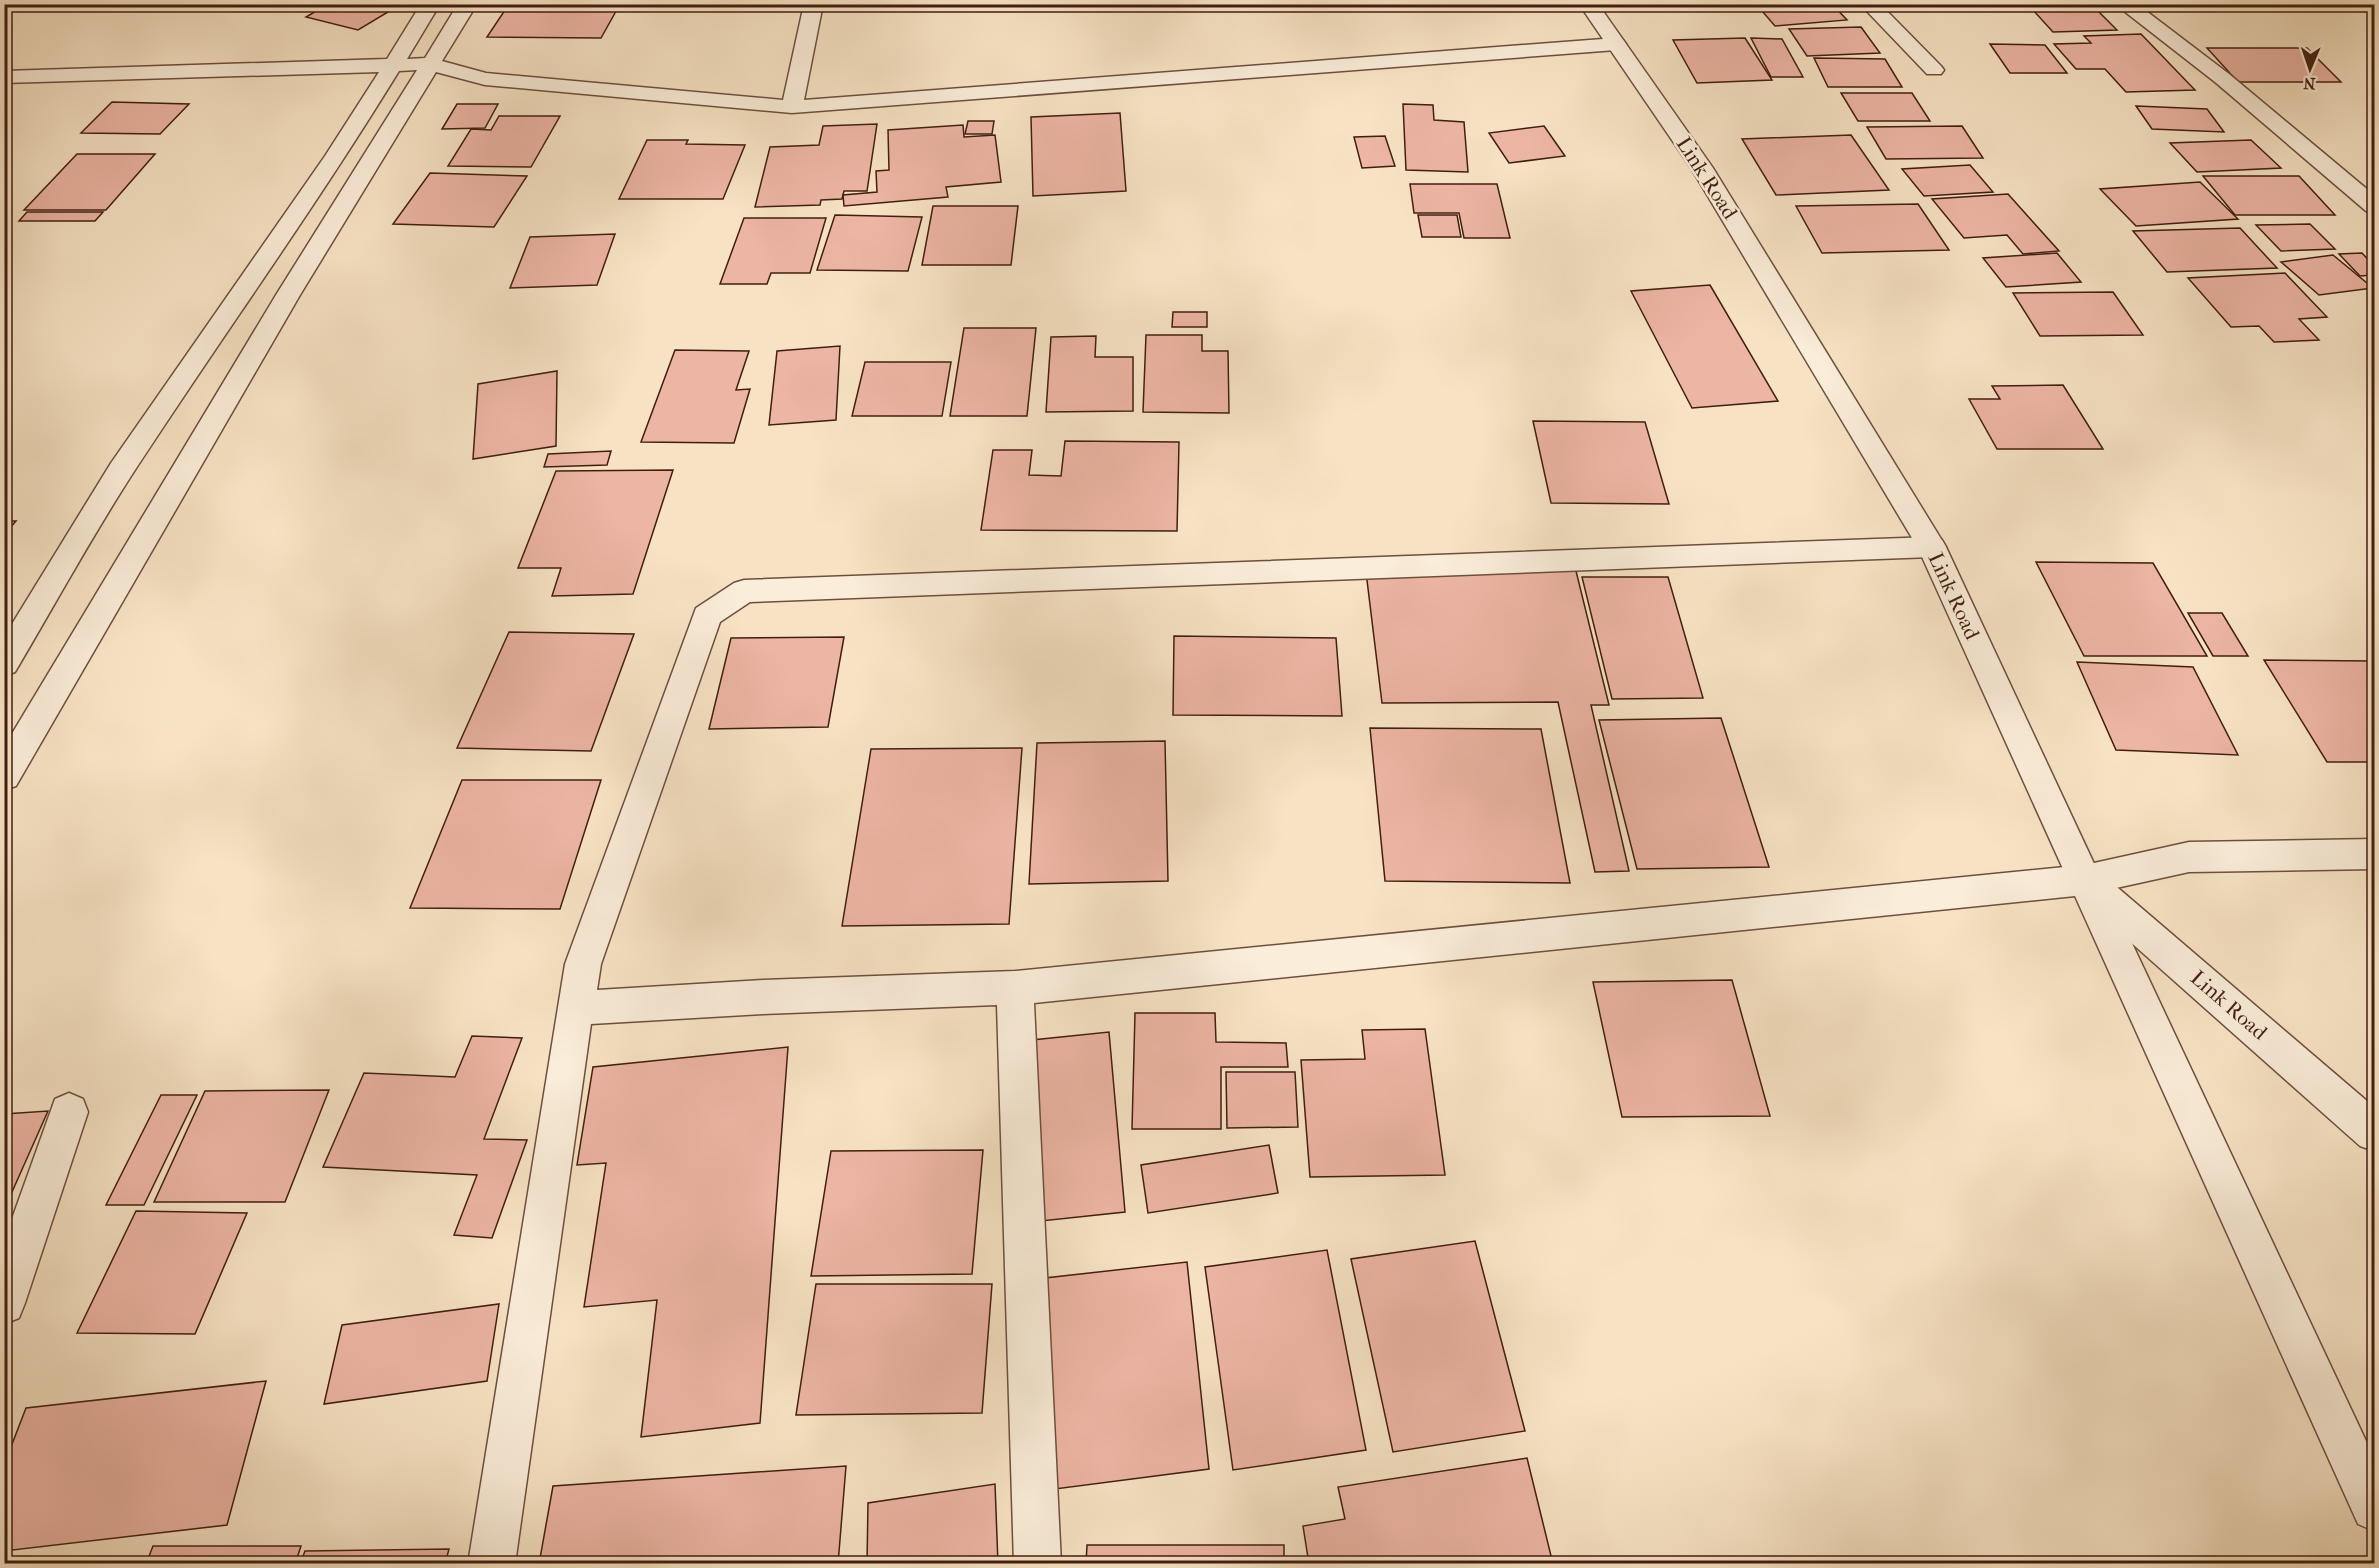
<svg xmlns="http://www.w3.org/2000/svg" width="2379" height="1568" viewBox="0 0 2379 1568" font-family="'IM FELL French Canon',serif">
  <rect width="100%" height="100%" fill="#f7e3c4"/>
  <filter id="stains"><feTurbulence type="fractalNoise" baseFrequency=".00333" numOctaves="4"/><feColorMatrix values="0 0 0 0 .2 0 0 0 0 .09 0 0 0 0 .02 0 0 0 .5 -.17"/></filter>
  <radialGradient id="worn" r=".72"><stop offset=".6" stop-color="#630" stop-opacity="0"/><stop offset="1" stop-color="#630" stop-opacity=".3"/></radialGradient>
  <!-- building -->
  <g fill="#edb5a4" stroke="#411e11" stroke-width="1.5">
    <polygon points="328,4 374,4 393,9 358,30 306,17"/>
    <polygon points="509,4 620,4 601,38 487,37"/>
    <polygon points="1756,4 1832,4 1847,20 1775,26"/>
    <polygon points="2094,7 2117,30 2053,32 2032,9"/>
    <polygon points="1861,27 1880,53 1807,56 1789,29"/>
    <polygon points="2141,34 2195,90 2126,92 2105,69 2076,69 2054,44 2091,43 2084,36"/>
    <polygon points="1745,38 1772,80 1697,83 1673,40"/>
    <polygon points="1751,38 1782,39 1803,77 1771,77"/>
    <polygon points="1990,44 2045,45 2067,73 2010,73"/>
    <polygon points="2207,48 2307,48 2341,82 2238,82"/>
    <polygon points="1814,58 1885,59 1902,87 1828,87"/>
    <polygon points="1841,93 1912,93 1930,121 1858,121"/>
    <polygon points="112,102 189,104 160,134 81,133"/>
    <polygon points="457,104 498,104 485,128 442,129"/>
    <polygon points="1403,104 1433,105 1434,120 1464,122 1468,172 1406,170"/>
    <polygon points="2136,106 2207,109 2224,132 2152,129"/>
    <polygon points="1120,113 1126,191 1033,196 1031,117"/>
    <polygon points="499,116 560,116 531,167 448,166 471,129 491,130"/>
    <polygon points="968,121 994,121 992,134 965,134"/>
    <polygon points="877,124 867,191 844,191 842,199 821,200 820,205 755,207 770,147 819,145 823,126"/>
    <polygon points="963,125 964,137 995,135 1001,182 946,187 948,197 844,206 843,195 877,192 876,171 889,170 888,130"/>
    <polygon points="1544,126 1565,156 1509,163 1489,133"/>
    <polygon points="1962,126 1983,158 1886,159 1867,127"/>
    <polygon points="1851,135 1889,190 1776,195 1742,139"/>
    <polygon points="1385,136 1395,166 1362,168 1354,137"/>
    <polygon points="647,140 688,140 686,144 745,145 723,199 619,199"/>
    <polygon points="2251,140 2281,168 2197,172 2170,143"/>
    <polygon points="77,154 155,154 106,210 24,210"/>
    <polygon points="1970,165 1993,192 1924,196 1902,169"/>
    <polygon points="430,173 527,176 494,227 393,224"/>
    <polygon points="2203,176 2299,176 2335,215 2235,215"/>
    <polygon points="2200,182 2238,219 2136,226 2100,189"/>
    <polygon points="1410,184 1497,184 1510,238 1464,238 1459,213 1414,213"/>
    <polygon points="2008,194 2059,251 2023,254 2007,235 1964,238 1932,199"/>
    <polygon points="1918,204 1949,250 1822,253 1796,206"/>
    <polygon points="933,206 1018,206 1011,265 922,265"/>
    <polygon points="27,212 103,212 95,221 19,221"/>
    <polygon points="835,215 922,217 908,271 817,270"/>
    <polygon points="1418,215 1457,215 1461,237 1422,237"/>
    <polygon points="744,218 826,218 810,273 771,273 767,284 720,284"/>
    <polygon points="2310,224 2335,249 2281,251 2256,225"/>
    <polygon points="2240,228 2277,268 2167,272 2133,231"/>
    <polygon points="615,234 597,285 510,288 530,237"/>
    <polygon points="2057,253 2081,282 2006,287 1983,258"/>
    <polygon points="2362,253 2374,266 2374,275 2360,276 2339,254"/>
    <polygon points="2333,255 2373,288 2319,295 2281,262"/>
    <polygon points="2285,273 2327,317 2299,319 2319,340 2274,342 2259,326 2231,327 2188,278"/>
    <polygon points="1710,285 1778,401 1692,408 1631,291"/>
    <polygon points="2113,292 2143,335 2040,336 2013,293"/>
    <polygon points="1173,312 1207,312 1207,327 1172,327"/>
    <polygon points="964,328 1036,328 1027,416 950,416"/>
    <polygon points="1146,335 1202,335 1202,351 1228,351 1229,413 1143,412"/>
    <polygon points="1096,336 1095,357 1133,357 1133,411 1046,412 1051,337"/>
    <polygon points="840,346 836,420 769,425 777,351"/>
    <polygon points="675,350 749,351 736,390 750,389 734,443 641,442"/>
    <polygon points="865,362 951,362 942,416 852,416"/>
    <polygon points="557,371 556,446 473,459 478,384"/>
    <polygon points="2063,385 2103,449 1997,449 1969,399 2000,399 1992,386"/>
    <polygon points="1533,421 1645,422 1669,504 1551,503"/>
    <polygon points="1065,441 1179,442 1177,531 981,530 993,450 1032,450 1029,475 1061,476"/>
    <polygon points="611,451 607,465 544,467 548,454"/>
    <polygon points="673,470 633,594 552,596 561,568 518,568 556,471"/>
    <polygon points="4,521 16,521 4,535"/>
    <polygon points="2036,562 2153,563 2207,656 2084,656"/>
    <polygon points="1576,571 1609,705 1591,705 1629,871 1595,872 1558,702 1382,703 1366,572"/>
    <polygon points="1582,577 1668,577 1703,698 1612,699"/>
    <polygon points="2188,613 2222,613 2248,656 2213,656"/>
    <polygon points="509,632 634,634 591,751 457,748"/>
    <polygon points="1174,636 1336,638 1342,716 1173,715"/>
    <polygon points="844,637 828,727 709,729 731,638"/>
    <polygon points="2264,660 2374,661 2374,762 2327,762"/>
    <polygon points="2077,662 2193,667 2238,755 2116,750"/>
    <polygon points="1721,718 1769,867 1637,869 1599,720"/>
    <polygon points="1370,728 1541,729 1570,883 1385,881"/>
    <polygon points="1165,741 1168,881 1029,884 1037,743"/>
    <polygon points="1022,748 1009,924 842,926 871,749"/>
    <polygon points="462,780 601,780 560,909 410,908"/>
    <polygon points="1732,980 1770,1116 1622,1117 1593,982"/>
    <polygon points="1135,1013 1215,1013 1216,1042 1286,1043 1288,1067 1221,1067 1221,1129 1132,1129"/>
    <polygon points="1425,1029 1445,1175 1310,1177 1301,1060 1365,1059 1362,1030"/>
    <polygon points="1109,1032 1125,1212 1041,1221 1032,1040"/>
    <polygon points="472,1036 522,1038 484,1139 527,1140 492,1238 454,1235 477,1175 323,1167 364,1073 455,1077"/>
    <polygon points="788,1047 760,1423 641,1437 657,1300 584,1307 606,1163 577,1165 593,1067"/>
    <polygon points="1226,1072 1295,1072 1298,1127 1227,1128"/>
    <polygon points="329,1090 285,1202 154,1202 205,1091"/>
    <polygon points="161,1095 197,1095 144,1205 106,1205"/>
    <polygon points="48,1111 4,1210 4,1114"/>
    <polygon points="1269,1145 1278,1193 1148,1213 1141,1165"/>
    <polygon points="983,1150 972,1274 811,1276 831,1151"/>
    <polygon points="136,1211 247,1213 195,1334 77,1333"/>
    <polygon points="1475,1241 1525,1431 1393,1452 1351,1259"/>
    <polygon points="1327,1250 1366,1450 1233,1470 1205,1267"/>
    <polygon points="1187,1262 1209,1469 1055,1489 1045,1278"/>
    <polygon points="816,1284 992,1284 982,1413 796,1415"/>
    <polygon points="499,1304 487,1381 324,1404 342,1325"/>
    <polygon points="266,1381 227,1525 4,1551 4,1465 26,1408"/>
    <polygon points="1527,1458 1553,1564 1309,1564 1303,1526 1345,1519 1338,1487"/>
    <polygon points="846,1466 838,1564 539,1564 553,1486"/>
    <polygon points="995,1484 998,1564 867,1564 868,1503"/>
    <polygon points="1087,1545 1284,1545 1284,1564 1086,1564"/>
    <polygon points="153,1546 301,1546 295,1564 146,1564"/>
    <polygon points="449,1549 445,1564 300,1564 305,1551"/>
  </g>
  <g fill="none" stroke-linecap="round" stroke-linejoin="round">
    <defs>
      <g id="minor">
        <path d="M421,4H440L407,59L425,58L458,4H477L442,61L486,73L783,100L804,4H823L804,100L1616,38L1623,40L1626,44L1623,48L1616,50L792,113L485,85L436,72L300,295L16,786L4,790V747L276,295L417,70L399,71C315,208 221,338 133,473C91,538 54,606 15,672L4,676V637L111,463L325,156L379,72L4,83V71L387,59Z"/>
        <polygon points="1860,4 1880,4 1941,66 1944,70 1941,74 1927,74"/>
        <polygon points="2115,4 2137,4 2229,74 2374,195 2374,213 2366,211 2215,82"/>
        <polygon points="1932,537 1942,540 1946,547 1942,554 1932,557 750,602 720,622 601,964 597,990 763,980 1015,971 2085,865 2189,842 2374,839 2374,869 2189,872 2107,890 2374,1458 2374,1531 2358,1524 2075,896 1034,1003 1061,1564 1014,1564 997,1005 763,1014 591,1024 515,1564 468,1564 565,964 696,608 734,583 744,580"/>
        <polygon points="69,1093 83,1099 88,1112 25,1303 19,1318 4,1324 4,1241 55,1099"/>
      </g>
      <polygon id="tertiary" points="1579,4 1598,4 1713,168 1946,547 2097,870 2374,1107 2374,1151 2360,1146 2073,891 1918,548 1691,168"/>
    </defs>
    <!-- minor casing -->
    <use href="#minor" stroke="#6e4f3e" stroke-width="3"/>
    <!-- tertiary casing -->
    <use href="#tertiary" stroke="#6e4f3e" stroke-width="3"/>
    <!-- minor -->
    <use href="#minor" fill="#faedd9" fill-rule="evenodd"/>
    <!-- tertiary -->
    <use href="#tertiary" fill="#faedd9" fill-rule="evenodd"/>
  </g>
  <g text-anchor="middle" stroke-width="5" stroke-linejoin="round" paint-order="stroke">
    <!-- street labels -->
    <g font-size="21" fill="#411e11" stroke="#faedd9">
      <text transform="translate(1707 178) rotate(57)" y="7">Link Road</text>
      <text transform="translate(1954 596) rotate(65)" y="7">Link Road</text>
      <text transform="translate(2229 1005) rotate(41)" y="7">Link Road</text>
    </g>
  </g>
  <!-- margin -->
  <rect width="2379" height="1568" fill="none" stroke="#f7e3c4" stroke-width="24"/>
  <rect x="6" y="6" width="2367" height="1556" fill="none" stroke="#411e11" stroke-width="3"/>
  <rect x="12" y="12" width="2355" height="1544" fill="none" stroke="#411e11" stroke-width="1.5"/>
  <!-- north arrow -->
  <g transform="translate(2310 69) rotate(182)" stroke="#faedd9" stroke-width="4.5" paint-order="stroke">
  <path d="M0-4.5L10 22L0 15L-10 22Z" fill="#411e11"/>
  <text y="-9" font-size="16" font-weight="bold" text-anchor="middle" fill="#411e11">N</text>
  </g>
  <rect width="100%" height="100%" filter="url(#stains)"/>
  <rect width="100%" height="100%" fill="url(#worn)"/>
</svg>
